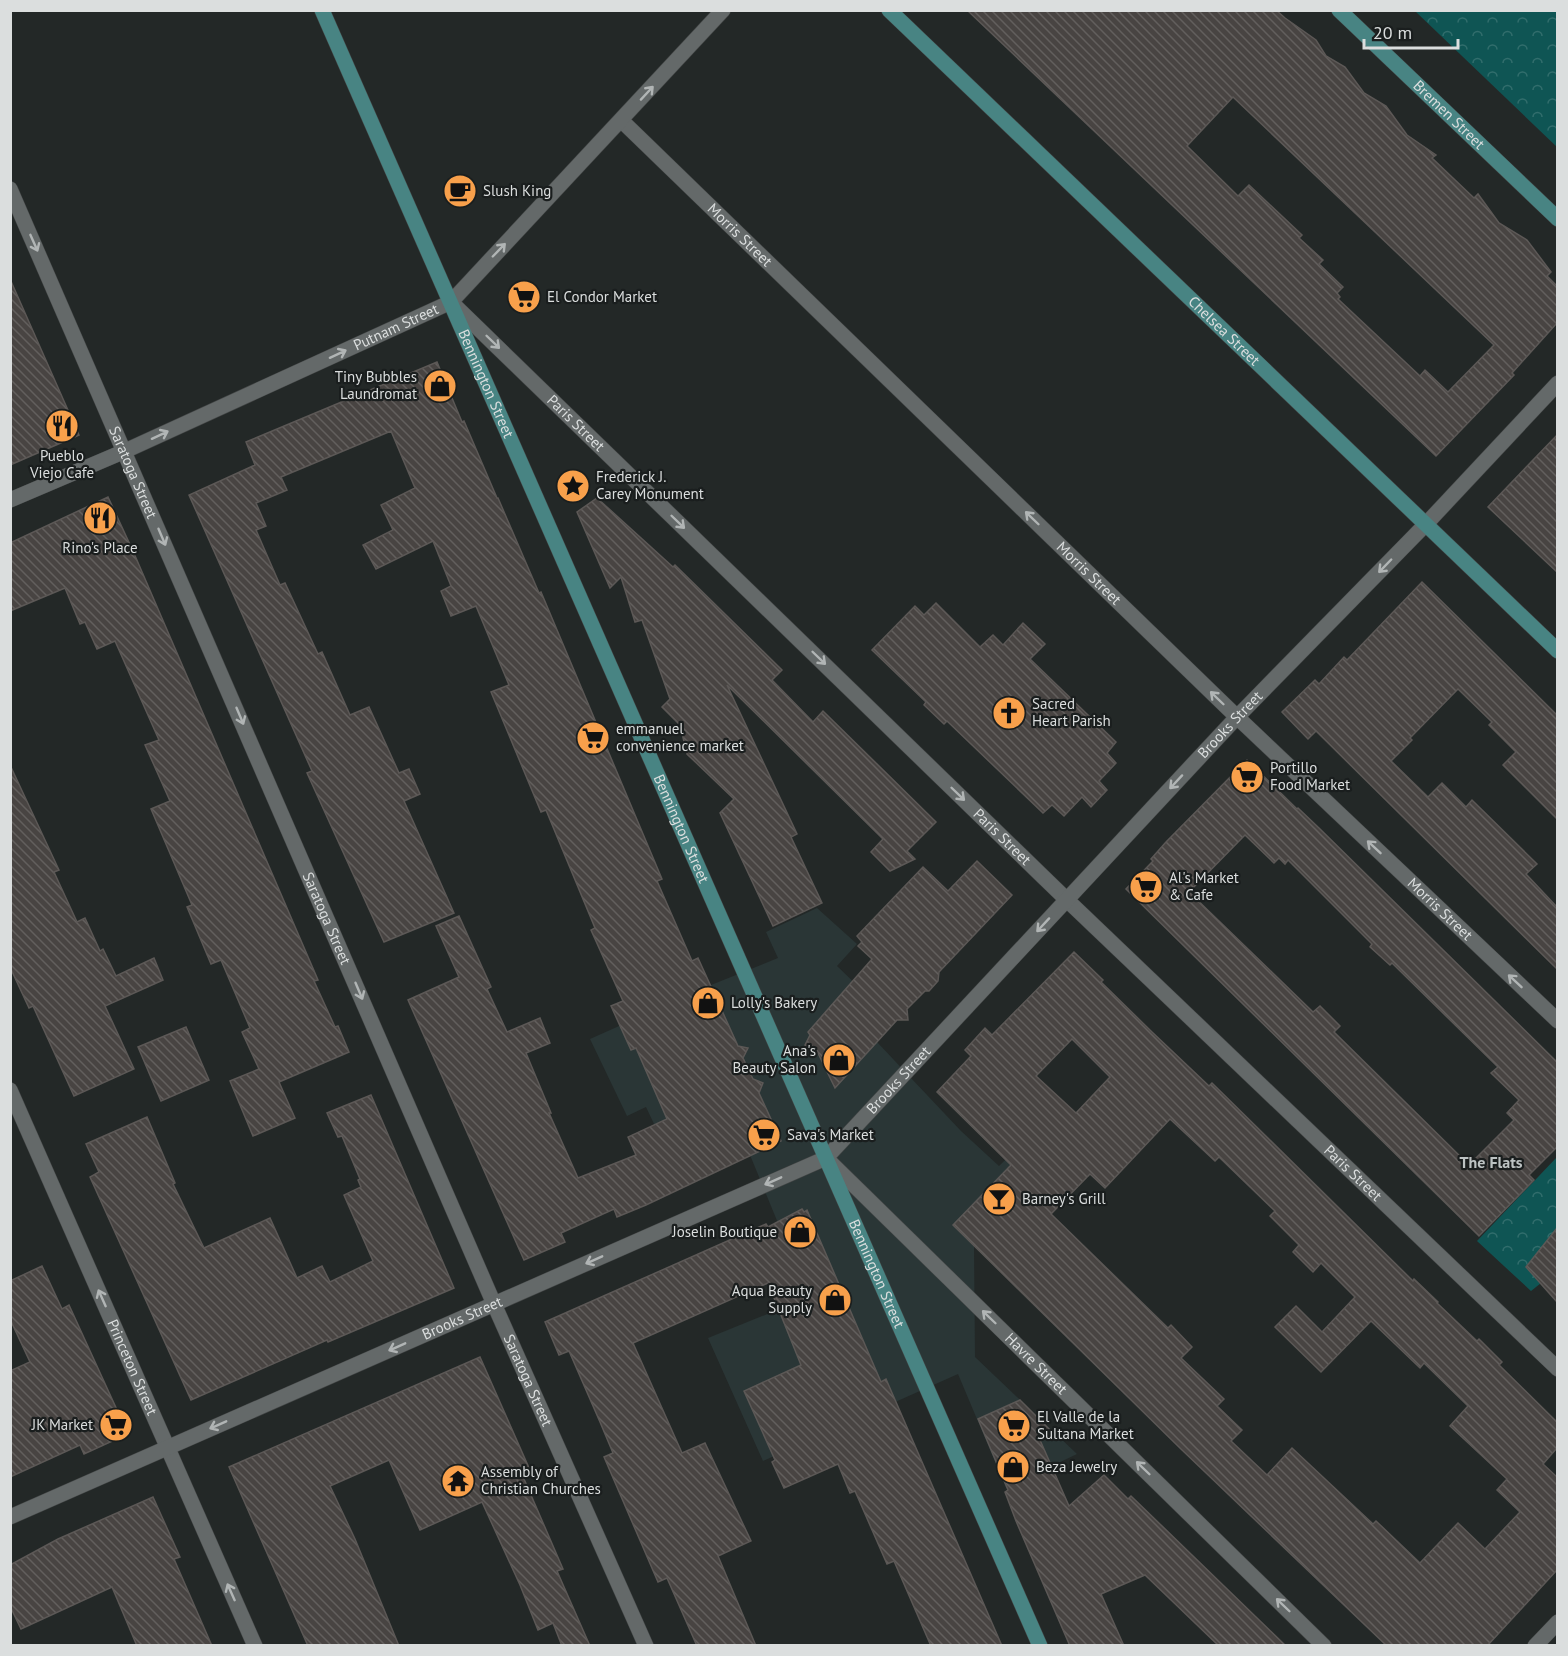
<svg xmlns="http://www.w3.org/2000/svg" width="1568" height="1656" viewBox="0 0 1568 1656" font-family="'PT Sans',sans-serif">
  <defs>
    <pattern id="park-crowns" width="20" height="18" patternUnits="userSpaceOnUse" patternTransform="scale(1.5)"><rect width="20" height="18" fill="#0f5554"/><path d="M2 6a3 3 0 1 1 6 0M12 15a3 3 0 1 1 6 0" fill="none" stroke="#316d6c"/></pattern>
    <pattern id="building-back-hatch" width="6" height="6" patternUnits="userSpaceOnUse" patternTransform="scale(1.5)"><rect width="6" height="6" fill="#484442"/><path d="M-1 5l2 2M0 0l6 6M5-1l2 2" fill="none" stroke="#625f5d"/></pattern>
  </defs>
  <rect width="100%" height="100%" fill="#232827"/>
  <!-- built -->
  <polygon fill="#2a3636" points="817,908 857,944 837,966 895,1022 877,1042 961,1131 999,1166 1042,1124 974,1246 975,1357 1077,1454 1006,1488 958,1374 763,1461 708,1338 787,1306 778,1223 750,1155 663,1143 646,1107 627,1116 590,1039 711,985 778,958 766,932"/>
  <!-- park -->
  <g fill="url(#park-crowns)">
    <polygon points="1415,11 1557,11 1557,147"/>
    <polygon points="1557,1157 1557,1229 1526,1267 1541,1283 1531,1291 1477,1241"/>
  </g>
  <!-- building -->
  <g fill="url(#building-back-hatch)" stroke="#5c5856" stroke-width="1.5" fill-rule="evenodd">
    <path d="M967,10H1276L1285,18L1316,40L1326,56L1345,67L1364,93L1386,106L1407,135L1436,155L1432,158L1474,198L1478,194L1499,223L1527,240L1551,272L1547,276L1557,286V323L1512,373L1514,375L1436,456ZM1233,97L1494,345L1448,392L1425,370L1420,376L1338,299L1340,297L1337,293L1343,287L1319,264L1323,260L1299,238L1302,235L1249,185L1238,196L1187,146Z"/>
    <polygon points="10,279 79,435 10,465"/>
    <polygon points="437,362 462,422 464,421 497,498 498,498 539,593 541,592 662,879 657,881 692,961 698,958 738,1046 748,1048 743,1058 753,1079 763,1083 759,1093 781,1141 646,1205 617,1217 614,1209 561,1233 565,1242 524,1260 408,1000 459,977 436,926 459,916 491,987 487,989 507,1032 540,1018 550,1043 526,1053 551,1113 549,1113 578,1178 636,1155 628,1137 667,1119 636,1048 631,1050 611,1006 623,1001 591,930 595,928 546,810 541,812 491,692 509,685 476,606 451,616 441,591 451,586 433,541 376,569 363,545 393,530 381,505 415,488 391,431 281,477 287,490 256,503 266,526 256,530 280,585 285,583 318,654 322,652 350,715 369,707 399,773 409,769 420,794 404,801 454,913 384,942 307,773 312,771 189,495 255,465 246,442"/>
    <polygon points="1557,435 1557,572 1488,507"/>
    <polygon points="108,497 133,551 318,980 314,981 335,1027 338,1026 349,1052 279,1082 295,1118 253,1136 230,1081 259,1069 242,1032 250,1028 221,960 211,964 187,907 192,905 151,809 170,801 145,745 159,740 115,641 97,649 85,622 80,624 65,588 10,611 10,543"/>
    <polygon points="597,498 673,567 675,565 782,670 772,680 813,722 823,711 936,822 907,851 915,859 890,871 871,852 883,839 727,685 797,834 791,837 822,903 773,926 720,813 734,799 687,754 680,725 662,707 670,699 642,620 635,622 621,577 610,588 577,512"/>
    <polygon points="1422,582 1557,715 1557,819 1503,765 1516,752 1489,725 1492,722 1458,689 1410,738 1412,740 1391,761 1428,797 1442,783 1466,807 1472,800 1537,864 1526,874 1557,907 1557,969 1316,731 1308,739 1282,712 1315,680 1319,684 1344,657 1347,660"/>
    <polygon points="936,603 980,647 993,635 1003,645 1023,623 1045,644 1030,659 1116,742 1107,753 1116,763 1099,781 1107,790 1091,807 1082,797 1064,816 1052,805 1043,813 947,721 944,724 924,705 926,702 872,650 915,606 924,615"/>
    <path d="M1247,760L1297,809L1298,808L1319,828L1557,1062V1147L1529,1175L1534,1180L1479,1236L1126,889L1153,861L1151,859L1166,842ZM1245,835L1274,863L1279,858L1285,864L1288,860L1372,944L1370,947L1390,965L1392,963L1498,1067L1491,1073L1519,1100L1507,1113L1514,1120L1469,1165L1334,1032L1340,1026L1320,1006L1313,1012L1189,892Z"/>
    <polygon points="10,765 59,870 54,872 77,922 85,918 100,951 103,949 116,976 154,958 163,980 105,1006 134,1069 74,1096 33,1006 29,1008 10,967"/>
    <polygon points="977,861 1012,895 939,972 938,981 929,991 925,991 907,1009 908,1020 897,1020 835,1088 816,1049 805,1045 810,1035 808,1032 872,959 858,946 862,942 857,936 923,867 948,891"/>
    <path d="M1074,952L1103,980L1101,982L1152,1032L1209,1086L1212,1083L1413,1281L1414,1279L1438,1302L1437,1303L1477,1341L1479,1339L1502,1362L1499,1365L1557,1422V1448L1543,1464L1557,1477V1570L1487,1646H1387L1182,1450L953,1225L1011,1165L937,1092L971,1056L965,1050L985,1028L992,1035ZM1072,1039L1110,1077L1076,1113L1036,1076ZM1170,1119L1215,1161L1219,1157L1275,1211L1270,1216L1299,1245L1293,1252L1313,1272L1321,1263L1355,1297L1322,1332L1296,1306L1275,1327L1321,1372L1371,1321L1420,1368L1424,1363L1468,1406L1450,1426L1507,1479L1497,1490L1520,1512L1485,1549L1458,1523L1420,1563L1376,1521L1373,1524L1292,1448L1267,1475L1231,1441L1242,1430L1217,1406L1224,1399L1181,1358L1192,1347L1171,1325L1168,1328L1051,1214L1090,1174L1105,1188Z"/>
    <polygon points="186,1027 209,1080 161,1101 138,1047"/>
    <polygon points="371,1095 454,1288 328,1342 327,1340 191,1400 90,1177 99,1172 86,1144 147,1117 175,1183 173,1184 204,1248 270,1218 297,1278 322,1266 330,1282 373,1261 344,1195 361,1187 358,1180 360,1179 342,1136 338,1137 327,1113"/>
    <polygon points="802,1209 804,1212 807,1210 881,1382 886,1379 1002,1646 931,1646 894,1561 887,1564 855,1491 850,1493 838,1464 784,1488 772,1462 775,1460 744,1391 801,1365 768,1283 633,1343 682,1453 705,1443 751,1541 718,1556 756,1646 697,1646 667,1578 658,1582 604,1457 613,1453 600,1422 569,1351 559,1355 545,1322 741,1235 766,1224 768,1227"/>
    <polygon points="1557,1228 1557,1302 1526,1267"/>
    <polygon points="42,1266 62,1309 69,1305 128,1434 84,1454 80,1445 10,1477 10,1371 30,1362 10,1319 10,1281"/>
    <polygon points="480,1357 529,1468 521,1472 563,1569 557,1571 590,1646 562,1646 553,1623 538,1630 520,1585 482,1502 420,1530 389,1460 330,1486 355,1539 399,1646 308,1646 229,1467"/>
    <polygon points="1020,1400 1054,1434 1040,1440 1069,1506 1104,1475 1128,1499 1131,1496 1286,1646 1219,1646 1145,1575 1101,1594 1124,1646 1070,1646 1016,1521 1005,1492 1008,1490 978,1419"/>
    <polygon points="153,1497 180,1557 174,1559 212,1646 137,1646 112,1587 21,1629 10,1606 10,1565 58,1539"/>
  </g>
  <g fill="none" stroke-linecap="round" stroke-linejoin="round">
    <defs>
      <g id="street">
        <path id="s1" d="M622,121L1237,717L1558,1021"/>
        <path id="s2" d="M10,189L494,1304L646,1646"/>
        <path id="s3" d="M451,302L1067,900L1558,1369"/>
        <path id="s4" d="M10,500L125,451L451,302L723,10"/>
        <path id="s5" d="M10,1090L255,1646"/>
        <path id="s6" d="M826,1158L1324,1646"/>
        <path id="s7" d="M10,1517L826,1158L1237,717L1426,524L1558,383"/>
        <polyline points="1535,1646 1558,1622"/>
      </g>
      <g id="secondary">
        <path id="s8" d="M322,10L1040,1646"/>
        <path id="s9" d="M889,10L1558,651"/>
        <path id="s10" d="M1339,10L1558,219"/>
      </g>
    </defs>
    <!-- street casing -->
    <use href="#street" stroke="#434646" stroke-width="16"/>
    <!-- secondary casing -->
    <use href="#secondary" stroke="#434646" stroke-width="16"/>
    <!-- street -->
    <use href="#street" stroke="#646969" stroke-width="15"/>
    <!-- secondary -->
    <use href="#secondary" stroke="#488483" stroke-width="15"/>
  </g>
  <!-- one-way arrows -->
  <defs><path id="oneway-shaft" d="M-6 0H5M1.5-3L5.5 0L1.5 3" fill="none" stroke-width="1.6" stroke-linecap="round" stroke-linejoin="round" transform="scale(1.5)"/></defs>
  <g stroke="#b1b5b5">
    <use href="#oneway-shaft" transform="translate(647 93) rotate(-47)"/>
    <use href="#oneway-shaft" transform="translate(34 243) rotate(66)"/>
    <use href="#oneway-shaft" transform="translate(499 250) rotate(-46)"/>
    <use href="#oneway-shaft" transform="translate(493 342) rotate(44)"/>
    <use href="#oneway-shaft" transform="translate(338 354) rotate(-25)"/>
    <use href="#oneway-shaft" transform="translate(160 435) rotate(-25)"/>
    <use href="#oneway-shaft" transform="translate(1032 518) rotate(-136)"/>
    <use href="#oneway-shaft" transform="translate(678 522) rotate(44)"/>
    <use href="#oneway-shaft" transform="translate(162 537) rotate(67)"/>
    <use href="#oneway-shaft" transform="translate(1385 566) rotate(134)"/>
    <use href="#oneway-shaft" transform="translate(819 658) rotate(44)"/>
    <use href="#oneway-shaft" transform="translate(1217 698) rotate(-136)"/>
    <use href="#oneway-shaft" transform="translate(240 716) rotate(67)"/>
    <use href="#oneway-shaft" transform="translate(1176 782) rotate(133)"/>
    <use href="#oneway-shaft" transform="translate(958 794) rotate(44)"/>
    <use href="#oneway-shaft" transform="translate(1374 847) rotate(-137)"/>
    <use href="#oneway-shaft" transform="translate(1043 925) rotate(133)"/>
    <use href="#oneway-shaft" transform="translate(1515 981) rotate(-137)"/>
    <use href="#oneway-shaft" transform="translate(359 991) rotate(67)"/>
    <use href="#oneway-shaft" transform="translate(773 1181) rotate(156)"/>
    <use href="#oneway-shaft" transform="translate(594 1260) rotate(156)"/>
    <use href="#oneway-shaft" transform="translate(102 1298) rotate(-114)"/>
    <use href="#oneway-shaft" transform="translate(989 1317) rotate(-136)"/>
    <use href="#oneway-shaft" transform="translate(397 1347) rotate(156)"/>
    <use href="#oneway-shaft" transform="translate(218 1425) rotate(156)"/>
    <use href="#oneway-shaft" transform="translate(1143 1468) rotate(-136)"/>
    <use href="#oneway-shaft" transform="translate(231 1592) rotate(-114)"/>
    <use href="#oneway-shaft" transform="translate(1283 1605) rotate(-136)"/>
  </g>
  <!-- icons -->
  <defs>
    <symbol id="cafe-disc" viewBox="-11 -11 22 22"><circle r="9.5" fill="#f8a04b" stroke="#1a1e1e"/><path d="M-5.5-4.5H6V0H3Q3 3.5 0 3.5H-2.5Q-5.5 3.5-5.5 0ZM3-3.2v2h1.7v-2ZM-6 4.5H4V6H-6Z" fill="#111"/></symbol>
    <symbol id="supermarket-disc" viewBox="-11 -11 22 22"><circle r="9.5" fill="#f8a04b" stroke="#1a1e1e"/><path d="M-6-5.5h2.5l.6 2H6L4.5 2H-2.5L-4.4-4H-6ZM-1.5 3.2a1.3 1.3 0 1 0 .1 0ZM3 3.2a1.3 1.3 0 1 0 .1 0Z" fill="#111"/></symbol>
    <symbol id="shop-disc" viewBox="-11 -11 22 22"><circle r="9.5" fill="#f8a04b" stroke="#1a1e1e"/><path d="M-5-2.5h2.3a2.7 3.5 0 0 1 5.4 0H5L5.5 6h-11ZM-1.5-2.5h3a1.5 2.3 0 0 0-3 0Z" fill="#111"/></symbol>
    <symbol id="restaurant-disc" viewBox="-11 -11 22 22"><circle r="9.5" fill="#f8a04b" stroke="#1a1e1e"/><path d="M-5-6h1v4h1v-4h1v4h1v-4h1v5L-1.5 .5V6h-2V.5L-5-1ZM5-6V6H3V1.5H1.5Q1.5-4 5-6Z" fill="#111"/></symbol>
    <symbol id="sight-disc" viewBox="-11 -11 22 22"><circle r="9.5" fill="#f8a04b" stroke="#1a1e1e"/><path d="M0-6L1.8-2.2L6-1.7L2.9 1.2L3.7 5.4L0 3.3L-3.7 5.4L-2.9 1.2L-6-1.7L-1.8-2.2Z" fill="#111"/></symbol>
    <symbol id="church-disc" viewBox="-11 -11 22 22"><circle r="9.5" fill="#f8a04b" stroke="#1a1e1e"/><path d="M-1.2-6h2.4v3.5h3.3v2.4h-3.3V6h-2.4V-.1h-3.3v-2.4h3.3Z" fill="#111"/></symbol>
    <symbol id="bar-disc" viewBox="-11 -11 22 22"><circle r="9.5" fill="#f8a04b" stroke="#1a1e1e"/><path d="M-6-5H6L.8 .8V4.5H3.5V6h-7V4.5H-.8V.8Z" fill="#111"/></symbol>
    <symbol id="temple-disc" viewBox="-11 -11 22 22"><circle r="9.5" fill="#f8a04b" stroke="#1a1e1e"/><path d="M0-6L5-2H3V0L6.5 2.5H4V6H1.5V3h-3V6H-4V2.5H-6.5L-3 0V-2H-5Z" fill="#111"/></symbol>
  </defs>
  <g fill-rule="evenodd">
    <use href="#cafe-disc" x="441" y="172" width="38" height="38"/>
    <use href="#supermarket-disc" x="505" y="278" width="38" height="38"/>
    <use href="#shop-disc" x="421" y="367" width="38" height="38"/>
    <use href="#restaurant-disc" x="43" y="407" width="38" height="38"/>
    <use href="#sight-disc" x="554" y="467" width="38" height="38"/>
    <use href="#restaurant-disc" x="81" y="499" width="38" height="38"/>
    <use href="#church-disc" x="990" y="694" width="38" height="38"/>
    <use href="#supermarket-disc" x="574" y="719" width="38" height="38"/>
    <use href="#supermarket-disc" x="1228" y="758" width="38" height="38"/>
    <use href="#supermarket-disc" x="1127" y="868" width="38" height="38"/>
    <use href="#shop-disc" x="689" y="984" width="38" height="38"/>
    <use href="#shop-disc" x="820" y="1041" width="38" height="38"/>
    <use href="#supermarket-disc" x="745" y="1116" width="38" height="38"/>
    <use href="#bar-disc" x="980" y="1180" width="38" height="38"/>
    <use href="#shop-disc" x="781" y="1213" width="38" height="38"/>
    <use href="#shop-disc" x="816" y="1281" width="38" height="38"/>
    <use href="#supermarket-disc" x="97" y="1406" width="38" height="38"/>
    <use href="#supermarket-disc" x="995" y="1407" width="38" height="38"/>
    <use href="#shop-disc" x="994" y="1448" width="38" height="38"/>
    <use href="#temple-disc" x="439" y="1462" width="38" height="38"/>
  </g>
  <g text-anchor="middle" stroke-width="4.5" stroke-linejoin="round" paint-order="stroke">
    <!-- street labels -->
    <g font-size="15" fill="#dbdede" stroke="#1a1e1e">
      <text dy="5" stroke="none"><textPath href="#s10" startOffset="152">Bremen Street</textPath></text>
      <text dy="5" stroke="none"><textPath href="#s1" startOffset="164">Morris Street</textPath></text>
      <text dy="5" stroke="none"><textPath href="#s4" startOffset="423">Putnam Street</textPath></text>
      <text dy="5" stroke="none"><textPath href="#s9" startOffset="464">Chelsea Street</textPath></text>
      <text dy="5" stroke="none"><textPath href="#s8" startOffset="408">Bennington Street</textPath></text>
      <text dy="5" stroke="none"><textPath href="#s3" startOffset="174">Paris Street</textPath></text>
      <text dy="5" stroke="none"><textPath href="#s2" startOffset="309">Saratoga Street</textPath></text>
      <text dy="5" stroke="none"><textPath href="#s1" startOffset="650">Morris Street</textPath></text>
      <text dy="5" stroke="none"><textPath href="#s7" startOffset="1484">Brooks Street</textPath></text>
      <text dy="5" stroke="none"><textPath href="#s8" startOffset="894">Bennington Street</textPath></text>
      <text dy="5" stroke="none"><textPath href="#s3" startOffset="768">Paris Street</textPath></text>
      <text dy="5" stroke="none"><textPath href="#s1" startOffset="1136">Morris Street</textPath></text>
      <text dy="5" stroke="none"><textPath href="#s2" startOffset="795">Saratoga Street</textPath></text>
      <text dy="5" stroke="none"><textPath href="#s7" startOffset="998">Brooks Street</textPath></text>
      <text dy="5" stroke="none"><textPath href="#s3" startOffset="1254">Paris Street</textPath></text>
      <text dy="5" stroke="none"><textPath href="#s8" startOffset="1380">Bennington Street</textPath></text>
      <text dy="5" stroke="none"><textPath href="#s7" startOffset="494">Brooks Street</textPath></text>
      <text dy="5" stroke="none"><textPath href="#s6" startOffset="294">Havre Street</textPath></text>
      <text dy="5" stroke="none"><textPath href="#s5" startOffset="303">Princeton Street</textPath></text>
      <text dy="5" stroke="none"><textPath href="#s2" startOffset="1299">Saratoga Street</textPath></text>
    </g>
    <!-- poi labels -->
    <g font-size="15" fill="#dbdede" stroke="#1a1e1e" text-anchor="start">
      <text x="483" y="196">Slush King</text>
      <text x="547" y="302">El Condor Market</text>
      <text x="417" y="382" text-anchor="end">Tiny Bubbles<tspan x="417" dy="17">Laundromat</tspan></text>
      <text x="62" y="461" text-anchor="middle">Pueblo<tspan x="62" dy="17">Viejo Cafe</tspan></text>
      <text x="596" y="482">Frederick J.<tspan x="596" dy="17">Carey Monument</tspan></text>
      <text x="100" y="553" text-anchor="middle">Rino's Place</text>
      <text x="1032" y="709">Sacred<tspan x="1032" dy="17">Heart Parish</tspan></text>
      <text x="616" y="734">emmanuel<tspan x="616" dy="17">convenience market</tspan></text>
      <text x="1270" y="773">Portillo<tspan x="1270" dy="17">Food Market</tspan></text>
      <text x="1169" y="883">Al's Market<tspan x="1169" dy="17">&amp; Cafe</tspan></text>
      <text x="731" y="1008">Lolly's Bakery</text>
      <text x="816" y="1056" text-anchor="end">Ana's<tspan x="816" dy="17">Beauty Salon</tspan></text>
      <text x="787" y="1140">Sava's Market</text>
      <text x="1022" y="1204">Barney's Grill</text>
      <text x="777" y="1237" text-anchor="end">Joselin Boutique</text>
      <text x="812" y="1296" text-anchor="end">Aqua Beauty<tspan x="812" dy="17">Supply</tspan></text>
      <text x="1037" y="1422">El Valle de la<tspan x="1037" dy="17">Sultana Market</tspan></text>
      <text x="93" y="1430" text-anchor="end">JK Market</text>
      <text x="1036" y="1472">Beza Jewelry</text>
      <text x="481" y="1477">Assembly of<tspan x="481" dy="17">Christian Churches</tspan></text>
    </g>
    <!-- neighbourhood labels -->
    <g font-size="16" font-weight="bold" fill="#bdc3c3" stroke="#1a1e1e">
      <text x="1491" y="1168">The Flats</text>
    </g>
  </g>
  <!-- border -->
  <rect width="1568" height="1656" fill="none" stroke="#dbdede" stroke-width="24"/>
  <!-- scale -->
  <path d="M1364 39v9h94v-9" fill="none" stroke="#dbdede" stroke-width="3"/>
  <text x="1373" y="39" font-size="18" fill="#dbdede" stroke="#1a1e1e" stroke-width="4.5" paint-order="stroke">20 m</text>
</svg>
